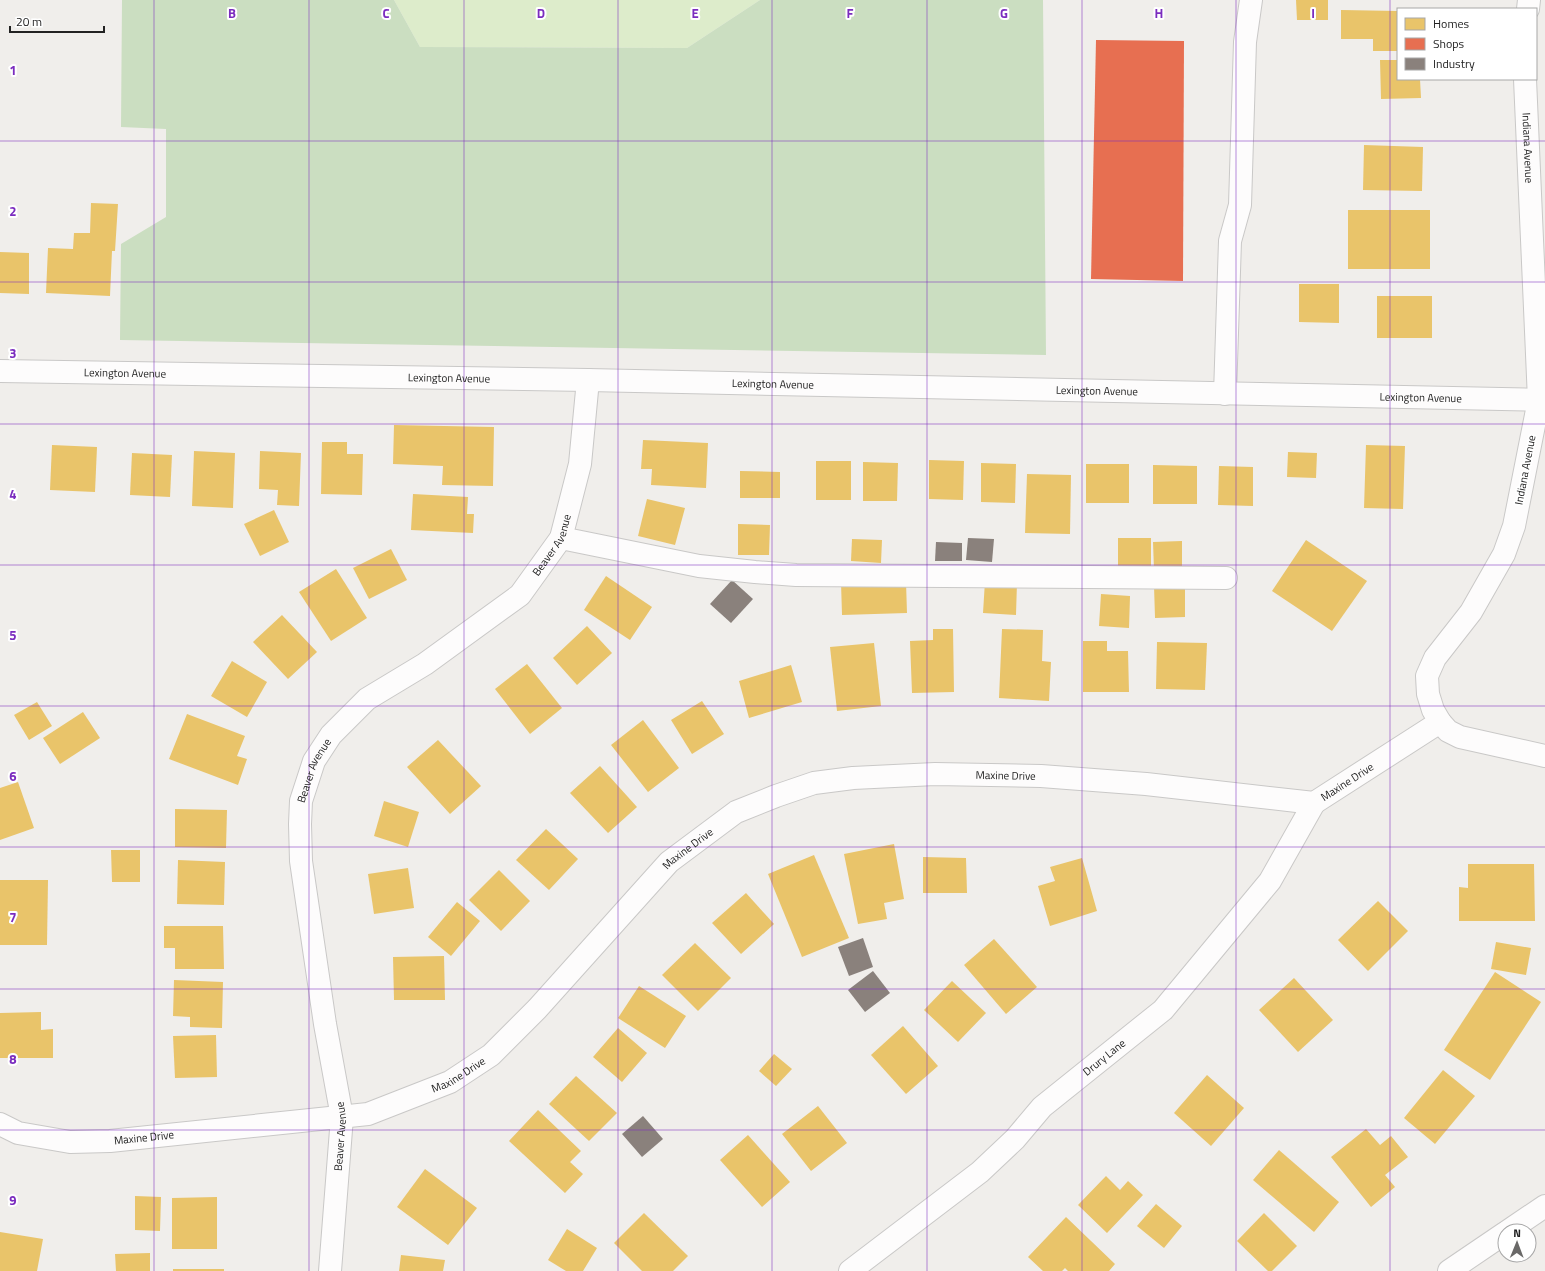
<svg xmlns="http://www.w3.org/2000/svg" width="1545" height="1271" viewBox="0 0 1545 1271" font-family="'Titillium Web',sans-serif">
  <rect width="100%" height="100%" fill="#f0eeeb"/>
  <!-- grass -->
  <polygon fill="#ddeccb" points="394,0 760,0 687,48 420,47"/>
  <!-- forest -->
  <polygon fill="#cbdec1" points="122,0 394,0 420,47 687,48 760,0 1043,0 1046,355 120,340 121,244 166,217 166,129 121,127"/>
  <!-- homes -->
  <g fill="#e9c46a">
    <polygon points="1296,0 1328,0 1328,20 1297,20"/>
    <polygon points="1341,10 1398,11 1398,51 1373,51 1373,39 1341,39"/>
    <polygon points="1380,60 1398,60 1398,79 1420,79 1421,98 1381,99"/>
    <polygon points="1364,145 1423,147 1422,191 1363,190"/>
    <polygon points="91,203 118,204 115,251 112,251 110,296 46,293 48,248 73,249 74,233 90,233"/>
    <rect x="1348" y="210" width="82" height="59"/>
    <polygon points="0,252 29,253 29,294 0,293"/>
    <polygon points="1299,284 1339,284 1339,323 1299,322"/>
    <rect x="1377" y="296" width="55" height="42"/>
    <polygon points="394,425 494,427 493,486 442,485 443,466 393,464"/>
    <polygon points="643,440 708,443 706,488 651,485 652,469 641,469"/>
    <polygon points="322,442 347,442 347,454 363,454 362,495 321,494"/>
    <polygon points="52,445 97,447 95,492 50,490"/>
    <polygon points="1366,445 1405,446 1403,509 1364,508"/>
    <polygon points="194,451 235,453 233,508 192,506"/>
    <polygon points="260,451 301,453 299,506 277,505 278,490 259,489"/>
    <polygon points="1288,452 1317,453 1316,478 1287,477"/>
    <polygon points="132,453 172,455 170,497 130,495"/>
    <polygon points="929,460 964,461 963,500 929,499"/>
    <rect x="816" y="461" width="35" height="39"/>
    <polygon points="863,462 898,463 897,501 863,501"/>
    <polygon points="981,463 1016,464 1015,503 981,502"/>
    <rect x="1086" y="464" width="43" height="39"/>
    <polygon points="1153,465 1197,466 1197,504 1153,504"/>
    <polygon points="1219,466 1253,467 1253,506 1218,505"/>
    <polygon points="740,471 780,472 780,498 740,498"/>
    <polygon points="1027,474 1071,475 1070,534 1025,533"/>
    <polygon points="413,494 468,497 467,514 474,514 473,533 411,530"/>
    <polygon points="647,499 685,508 675,545 638,536"/>
    <polygon points="274,510 289,542 260,556 244,524"/>
    <polygon points="738,524 770,525 769,555 738,555"/>
    <rect x="1118" y="538" width="33" height="30"/>
    <polygon points="852,539 882,540 881,563 851,561"/>
    <polygon points="1306,540 1367,581 1332,631 1272,591"/>
    <polygon points="1182,541 1182,570 1154,570 1153,542"/>
    <polygon points="391,549 407,580 369,599 353,568"/>
    <polygon points="336,569 367,618 331,641 299,592"/>
    <polygon points="606,576 652,607 630,640 584,610"/>
    <polygon points="985,581 1017,582 1016,615 983,613"/>
    <polygon points="906,582 907,613 842,615 841,583"/>
    <polygon points="1185,585 1185,617 1155,618 1154,586"/>
    <polygon points="1101,594 1130,596 1129,628 1099,626"/>
    <polygon points="282,615 317,652 288,679 253,642"/>
    <polygon points="587,626 612,653 577,685 553,658"/>
    <polygon points="933,629 953,629 954,692 912,693 910,641 933,640"/>
    <polygon points="1002,629 1043,630 1042,661 1051,662 1049,701 999,698"/>
    <polygon points="1083,641 1107,641 1107,651 1128,651 1129,692 1083,692"/>
    <polygon points="1157,642 1207,643 1205,690 1156,689"/>
    <polygon points="874,643 881,706 837,711 830,647"/>
    <polygon points="232,661 267,682 247,717 211,696"/>
    <polygon points="527,664 562,708 530,734 495,689"/>
    <polygon points="791,665 802,702 749,718 739,681"/>
    <polygon points="702,701 724,734 692,754 671,720"/>
    <polygon points="37,702 52,726 29,740 14,715"/>
    <polygon points="83,712 100,738 60,764 43,738"/>
    <polygon points="187,714 245,736 237,756 247,759 238,785 169,759"/>
    <polygon points="643,720 679,768 648,792 611,745"/>
    <polygon points="438,740 481,786 450,814 407,767"/>
    <polygon points="600,766 637,807 608,833 570,793"/>
    <polygon points="18,782 34,828 0,840 0,788"/>
    <polygon points="384,801 419,812 408,847 374,836"/>
    <polygon points="175,809 227,810 226,848 175,847"/>
    <polygon points="546,829 578,859 549,890 516,860"/>
    <polygon points="894,844 904,899 884,903 887,919 858,924 844,854"/>
    <polygon points="111,850 140,850 140,882 112,882"/>
    <polygon points="814,855 849,938 802,957 768,874"/>
    <polygon points="923,857 966,858 967,893 923,893"/>
    <polygon points="1082,858 1097,911 1050,926 1038,886 1055,881 1050,867"/>
    <polygon points="178,860 225,862 224,905 177,904"/>
    <polygon points="1468,864 1534,864 1535,921 1459,921 1459,887 1468,888"/>
    <polygon points="408,868 414,908 374,914 368,874"/>
    <polygon points="499,870 530,901 501,931 469,900"/>
    <polygon points="0,880 48,880 47,945 0,945"/>
    <polygon points="746,893 774,924 741,954 712,923"/>
    <polygon points="1378,901 1408,931 1368,971 1338,940"/>
    <polygon points="457,902 480,921 451,956 428,937"/>
    <polygon points="164,926 223,926 224,969 175,969 175,948 164,948"/>
    <polygon points="994,939 1037,987 1006,1014 964,965"/>
    <polygon points="1496,942 1531,948 1526,975 1491,969"/>
    <polygon points="695,943 731,978 698,1011 662,975"/>
    <polygon points="444,956 445,1000 394,1000 393,957"/>
    <polygon points="1495,972 1541,1002 1490,1080 1444,1050"/>
    <polygon points="1294,978 1333,1020 1298,1052 1259,1010"/>
    <polygon points="174,980 223,982 222,1028 190,1027 190,1017 173,1016"/>
    <polygon points="952,981 986,1013 958,1042 924,1010"/>
    <polygon points="639,986 686,1016 665,1048 618,1018"/>
    <polygon points="41,1012 41,1030 53,1029 53,1058 0,1058 0,1013"/>
    <polygon points="903,1026 938,1066 906,1094 871,1055"/>
    <polygon points="618,1028 647,1053 622,1082 593,1057"/>
    <polygon points="216,1035 217,1077 175,1078 173,1036"/>
    <polygon points="774,1054 792,1069 776,1086 759,1071"/>
    <polygon points="1443,1070 1475,1096 1435,1144 1404,1118"/>
    <polygon points="1207,1075 1244,1108 1211,1146 1174,1113"/>
    <polygon points="576,1076 617,1113 589,1141 549,1104"/>
    <polygon points="818,1106 847,1143 811,1171 782,1134"/>
    <polygon points="538,1110 581,1151 570,1162 583,1174 565,1193 509,1141"/>
    <polygon points="1366,1129 1380,1145 1391,1136 1408,1157 1385,1175 1395,1187 1371,1207 1331,1157"/>
    <polygon points="748,1135 790,1182 762,1207 720,1160"/>
    <polygon points="1279,1150 1339,1202 1314,1232 1253,1180"/>
    <polygon points="425,1169 477,1208 448,1245 397,1207"/>
    <polygon points="1106,1176 1120,1190 1128,1181 1143,1195 1107,1233 1078,1205"/>
    <polygon points="135,1196 161,1197 160,1231 135,1230"/>
    <polygon points="217,1197 217,1249 172,1249 172,1198"/>
    <polygon points="1156,1204 1182,1226 1164,1248 1137,1226"/>
    <polygon points="644,1213 688,1256 673,1271 642,1271 614,1243"/>
    <polygon points="1264,1213 1297,1246 1272,1271 1268,1271 1237,1241"/>
    <polygon points="1066,1217 1115,1264 1109,1271 1068,1271 1065,1268 1062,1271 1043,1271 1028,1257"/>
    <polygon points="567,1229 597,1248 583,1271 566,1271 548,1260"/>
    <polygon points="0,1232 43,1239 37,1271 0,1271"/>
    <polygon points="150,1253 150,1271 116,1271 115,1254"/>
    <polygon points="401,1255 445,1260 443,1271 399,1271"/>
    <rect x="173" y="1269" width="51" height="2"/>
  </g>
  <!-- shops -->
  <polygon fill="#e76f51" points="1096,40 1184,41 1183,281 1091,279"/>
  <!-- industry -->
  <g fill="#8a817c">
    <polygon points="968,538 994,539 992,562 966,560"/>
    <polygon points="936,542 962,543 962,561 935,561"/>
    <polygon points="732,580 753,599 731,623 710,604"/>
    <polygon points="863,938 873,967 849,976 838,947"/>
    <polygon points="873,971 890,993 865,1012 848,990"/>
    <polygon points="643,1116 663,1139 642,1157 622,1134"/>
  </g>
  <g fill="none" stroke-linecap="round" stroke-linejoin="round">
    <defs>
      <g id="minor">
        <polyline points="1528,9 1529,0"/>
        <path id="s1" d="M1525,79L1539,400L1514,526L1504,554L1471,612L1435,658L1427,676L1428,694L1433,710L1440,722L1448,731L1460,737L1545,756"/>
        <path id="s2" d="M0,371L588,380L1545,400"/>
        <polyline points="1225,394 1230,241 1240,205 1245,42 1251,0"/>
        <polyline points="561,538 699,566 755,572 796,575 1226,578"/>
        <path id="s3" d="M0,1124L18,1133L70,1142L110,1141L368,1114L450,1082L491,1055L537,1009L669,862L736,812L776,796L814,783L853,778L935,774L1041,776L1146,784L1314,803L1440,722"/>
        <polyline points="1508,1231 1545,1206"/>
        <path id="s4" d="M330,1271L342,1117L325,1024L301,861L300,824L301,801L314,761L331,735L367,699L425,664L520,595L561,538L580,464L588,380"/>
        <path id="s5" d="M850,1271L980,1172L1015,1139L1042,1107L1163,1010L1270,881L1314,803"/>
        <polyline points="1449,1271 1505,1233"/>
      </g>
    </defs>
    <!-- minor casing -->
    <use href="#minor" stroke="#c9c8c7" stroke-width="24"/>
    <!-- minor -->
    <use href="#minor" stroke="#fdfcfc" stroke-width="22"/>
  </g>
  <!-- grid -->
  <path fill="none" stroke="#7b2cbf" stroke-width="1" stroke-opacity="0.55" d="M154,0V1271M309,0V1271M464,0V1271M618,0V1271M772,0V1271M927,0V1271M1082,0V1271M1236,0V1271M1390,0V1271M0,141H1545M0,282H1545M0,424H1545M0,565H1545M0,706H1545M0,847H1545M0,989H1545M0,1130H1545"/>
  <g text-anchor="middle" stroke-width="4" stroke-linejoin="round" paint-order="stroke">
    <!-- street labels -->
    <g font-size="11" fill="#222" stroke="#fff">
      <text dy="4" stroke="none"><textPath href="#s1" startOffset="69">Indiana Avenue</textPath></text>
      <text dy="4" stroke="none"><textPath href="#s2" startOffset="125">Lexington Avenue</textPath></text>
      <text dy="4" stroke="none"><textPath href="#s2" startOffset="449">Lexington Avenue</textPath></text>
      <text dy="4" stroke="none"><textPath href="#s2" startOffset="773">Lexington Avenue</textPath></text>
      <text dy="4" stroke="none"><textPath href="#s2" startOffset="1097">Lexington Avenue</textPath></text>
      <text dy="4" stroke="none"><textPath href="#s2" startOffset="1421">Lexington Avenue</textPath></text>
      <text transform="translate(1525 470) rotate(-79)" y="4">Indiana Avenue</text>
      <text dy="4" stroke="none"><textPath href="#s4" startOffset="843">Beaver Avenue</textPath></text>
      <text dy="4" stroke="none"><textPath href="#s4" startOffset="507">Beaver Avenue</textPath></text>
      <text dy="4" stroke="none"><textPath href="#s3" startOffset="1131">Maxine Drive</textPath></text>
      <text dy="4" stroke="none"><textPath href="#s3" startOffset="1480">Maxine Drive</textPath></text>
      <text dy="4" stroke="none"><textPath href="#s3" startOffset="795">Maxine Drive</textPath></text>
      <text dy="4" stroke="none"><textPath href="#s5" startOffset="333">Drury Lane</textPath></text>
      <text dy="4" stroke="none"><textPath href="#s3" startOffset="471">Maxine Drive</textPath></text>
      <text dy="4" stroke="none"><textPath href="#s4" startOffset="135">Beaver Avenue</textPath></text>
      <text dy="4" stroke="none"><textPath href="#s3" startOffset="147">Maxine Drive</textPath></text>
    </g>
  </g>
  <g font-size="13" text-anchor="middle" font-weight="bold" fill="#7b2cbf" stroke="#fff" stroke-width="4" stroke-linejoin="round" paint-order="stroke">
    <text x="232" y="18">B</text>
    <text x="386" y="18">C</text>
    <text x="541" y="18">D</text>
    <text x="695" y="18">E</text>
    <text x="850" y="18">F</text>
    <text x="1004" y="18">G</text>
    <text x="1159" y="18">H</text>
    <text x="1313" y="18">I</text>
    <text x="13" y="75">1</text>
    <text x="13" y="216">2</text>
    <text x="13" y="358">3</text>
    <text x="13" y="499">4</text>
    <text x="13" y="640">5</text>
    <text x="13" y="781">6</text>
    <text x="13" y="922">7</text>
    <text x="13" y="1064">8</text>
    <text x="13" y="1205">9</text>
  </g>
  <!-- legend -->
  <rect x="1397" y="8" width="140" height="72" fill="#ffffff" stroke="#a7a7a7"/>
  <rect x="1405" y="18" width="20" height="12" fill="#e9c46a" stroke="#a7a7a7"/>
  <text x="1433" y="28" font-size="12" fill="#222222">Homes</text>
  <rect x="1405" y="38" width="20" height="12" fill="#e76f51" stroke="#a7a7a7"/>
  <text x="1433" y="48" font-size="12" fill="#222222">Shops</text>
  <rect x="1405" y="58" width="20" height="12" fill="#8a817c" stroke="#a7a7a7"/>
  <text x="1433" y="68" font-size="12" fill="#222222">Industry</text>
  <!-- north arrow -->
  <g transform="translate(1517 1243) rotate(1)"><circle r="19" fill="#ffffff" stroke="#a7a7a7"/>
  <path d="M0-3L7 15L0 10L-7 15Z" fill="#6a6968"/>
  <text y="-6" font-size="11" font-weight="bold" text-anchor="middle" fill="#222222">N</text>
  </g>
  <!-- scale -->
  <path d="M10 26v6h94v-6" fill="none" stroke="#222222" stroke-width="2"/>
  <text x="16" y="26" font-size="12" fill="#222222" stroke="#ffffff" stroke-width="3" paint-order="stroke">20 m</text>
</svg>
